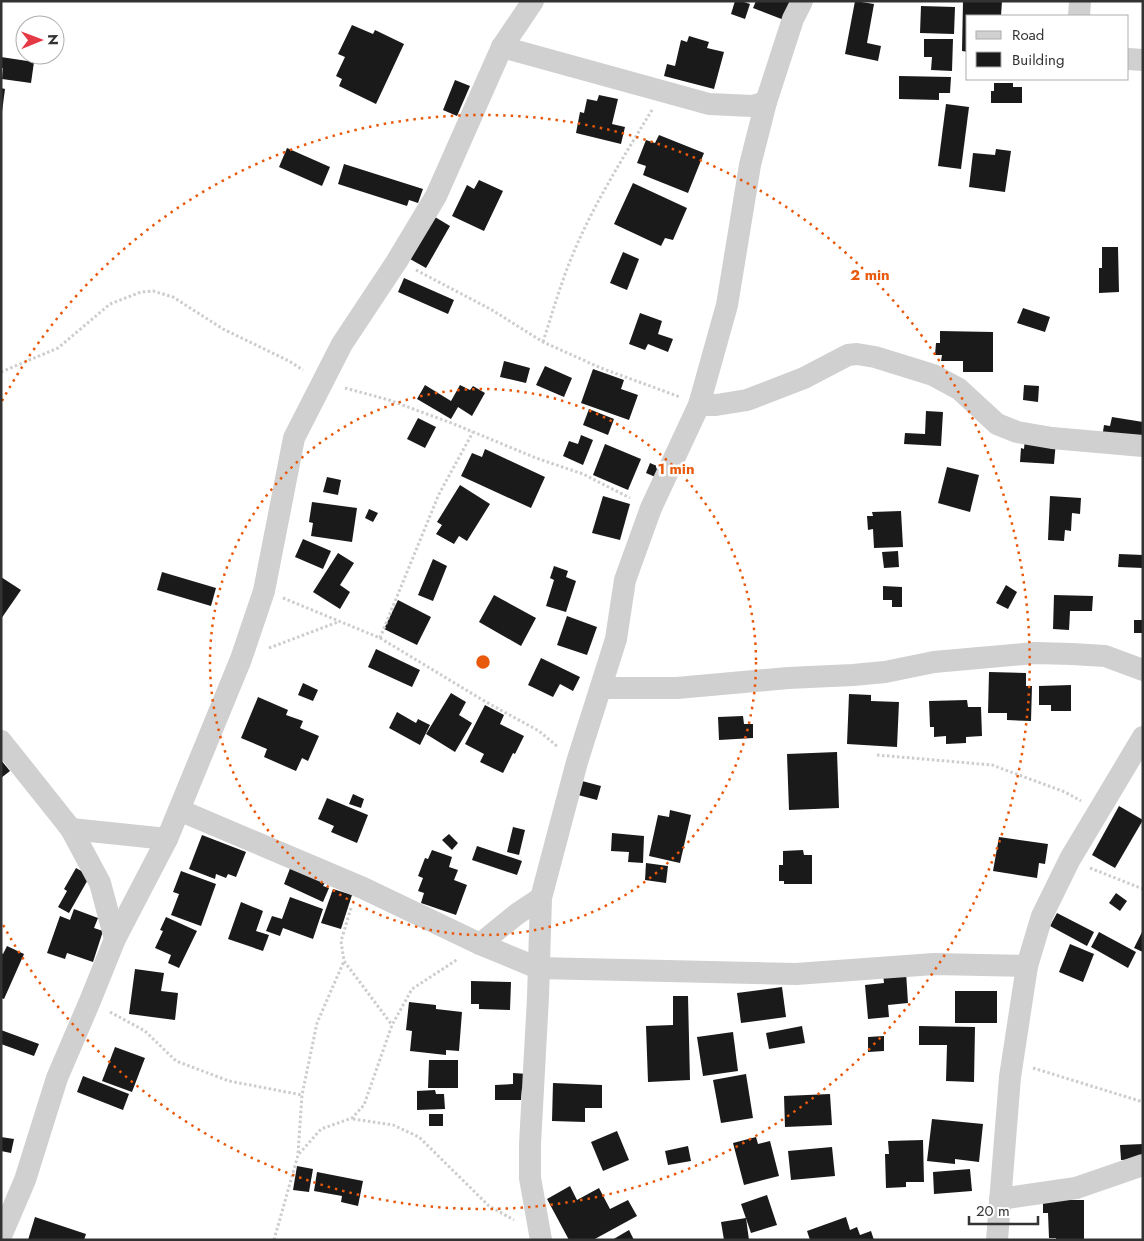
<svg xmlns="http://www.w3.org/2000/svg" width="1144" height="1241" viewBox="0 0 1144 1241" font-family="Jost,sans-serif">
  <rect width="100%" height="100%" fill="#fff"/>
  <!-- building -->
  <g fill="#1a1a1a">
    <polygon points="735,1 741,1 750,4 745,19 731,14"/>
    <polygon points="756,1 792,1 784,20 753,8"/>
    <polygon points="855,1 874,4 867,43 881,46 878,61 845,54"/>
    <polygon points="963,1 1002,1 1001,16 968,16 968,52 962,51"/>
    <polygon points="921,6 955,7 954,34 920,33"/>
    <polygon points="352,25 373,34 375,30 404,44 376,104 339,86 342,79 336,76 345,57 338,54"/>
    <polygon points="689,36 709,42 707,48 724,52 714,89 664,76 667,64 675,66 681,40 687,42"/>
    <polygon points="924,39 953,39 952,71 931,70 932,57 924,57"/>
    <polygon points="1,57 34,62 31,83 2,79 3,68 1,68"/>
    <polygon points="899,76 951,77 950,93 939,93 939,100 899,99"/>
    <polygon points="455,80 470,86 457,116 443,110"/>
    <polygon points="994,83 1013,83 1013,87 1022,87 1022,103 991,103 991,91 994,91"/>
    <polygon points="1,88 5,89 2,112 1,112"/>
    <polygon points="599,95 618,99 612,124 625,127 621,144 576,133 580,112 584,113 587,99 597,101"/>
    <polygon points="946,104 969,107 961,169 938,166"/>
    <polygon points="659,135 704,153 688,193 643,175 646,166 637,163 646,140 655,143"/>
    <polygon points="287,148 330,167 322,186 279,167"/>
    <polygon points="996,149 1011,151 1005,192 969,187 973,153 995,155"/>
    <polygon points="344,164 423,189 418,203 409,200 407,206 338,184"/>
    <polygon points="479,180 503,191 484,231 452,216 467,185 474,189"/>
    <polygon points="633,183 687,208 673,240 665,238 661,246 614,224"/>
    <polygon points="435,217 450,226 426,268 410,259"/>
    <polygon points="1102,247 1118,247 1119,292 1099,293 1099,268 1102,268"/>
    <polygon points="623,252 639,259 627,290 610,283"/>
    <polygon points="404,278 454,300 448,314 398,292"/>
    <polygon points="1023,308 1050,317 1045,332 1017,323"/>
    <polygon points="640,313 662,321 658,334 673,339 668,352 648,344 645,350 629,344"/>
    <polygon points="940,331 993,332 993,372 963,372 963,361 941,361 942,355 935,355 936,343 940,343"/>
    <polygon points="504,361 530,368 526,383 500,377"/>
    <polygon points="545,366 572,378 564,397 536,385"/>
    <polygon points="593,369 624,380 621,389 638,395 629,420 581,403"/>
    <polygon points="425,385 451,401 460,385 470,390 473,386 485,393 472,416 458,407 451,419 417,399"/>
    <polygon points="1024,385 1039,386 1038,402 1023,400"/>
    <polygon points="589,409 614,419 608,435 583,425"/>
    <polygon points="926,411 943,412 941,446 904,444 905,433 925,434"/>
    <polygon points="1112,417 1143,422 1141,445 1102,438 1104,425 1110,426"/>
    <polygon points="418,418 436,427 425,448 407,439"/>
    <polygon points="581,435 593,440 583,465 563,456 569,441 578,444"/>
    <polygon points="1025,438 1056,441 1054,464 1020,462 1021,448 1024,449"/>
    <polygon points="605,444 641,459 628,490 593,475"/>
    <polygon points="485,449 545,477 531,508 461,476 472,453 482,457"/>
    <polygon points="650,463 664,469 660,479 646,473"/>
    <polygon points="947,467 979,475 970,512 938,503"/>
    <polygon points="327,477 341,480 338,495 323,492"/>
    <polygon points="460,485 490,504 467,541 459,536 454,544 436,534 442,525 437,522"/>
    <polygon points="603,496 630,504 620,540 592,533"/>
    <polygon points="1050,496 1081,498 1080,514 1072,513 1071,531 1065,530 1064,541 1048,540"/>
    <polygon points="312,502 357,508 352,542 311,536 313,523 309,522"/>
    <polygon points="369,509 378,513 373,522 365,518"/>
    <polygon points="901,511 903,547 874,548 873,529 868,530 867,516 873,516 872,512"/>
    <polygon points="303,539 331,551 323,569 295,557"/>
    <polygon points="898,551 899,567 884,568 882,552"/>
    <polygon points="338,553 354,563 340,585 350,592 340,609 313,592"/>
    <polygon points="1119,554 1143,555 1143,568 1118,567"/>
    <polygon points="433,559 447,566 433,601 418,595"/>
    <polygon points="554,566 568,571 566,577 576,581 566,612 546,606 554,580 550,578"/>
    <polygon points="162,572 216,588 211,606 157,590"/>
    <polygon points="1,577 21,590 1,619"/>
    <polygon points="1006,585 1017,592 1008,609 996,603"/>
    <polygon points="883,586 902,587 902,607 892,607 892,600 883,600"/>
    <polygon points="494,595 536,618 521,646 479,622"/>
    <polygon points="1054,595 1093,596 1092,611 1070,611 1069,630 1053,629"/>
    <polygon points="398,600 431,617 417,645 384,629"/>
    <polygon points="567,616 597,627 587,655 557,645"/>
    <rect x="1134" y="620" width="9" height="13"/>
    <polygon points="376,649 420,670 412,687 368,667"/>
    <polygon points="541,658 580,677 573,691 560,684 553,697 528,685"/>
    <polygon points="989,672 1026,673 1026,686 1032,686 1031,721 1007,720 1007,713 988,713"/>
    <polygon points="303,683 318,690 313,701 298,695"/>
    <polygon points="1071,685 1071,711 1051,711 1051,705 1039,705 1039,686"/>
    <polygon points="451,693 466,702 459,715 472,723 455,752 426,734"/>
    <polygon points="849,694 871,695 871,701 899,702 897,747 847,744"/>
    <polygon points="258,697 288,710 286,715 303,721 300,728 319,736 308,761 302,758 296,771 264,757 267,749 241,738"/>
    <polygon points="967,700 968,707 981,707 982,736 966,737 966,743 946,744 946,736 934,737 934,727 930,727 929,701"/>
    <polygon points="485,705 504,715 500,724 524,736 515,754 513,753 503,773 480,762 484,754 465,744"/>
    <polygon points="397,712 416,723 418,719 430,725 420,745 389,728"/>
    <polygon points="743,716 744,724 753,724 753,738 719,740 718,717"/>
    <polygon points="837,752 839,808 789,810 787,754"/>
    <polygon points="1,760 10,771 1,778"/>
    <polygon points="582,781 601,786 597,800 578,795"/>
    <polygon points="353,794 364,799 361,808 349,804"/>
    <polygon points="327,798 368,815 357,843 331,832 334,826 318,819"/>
    <polygon points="1119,806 1143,820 1115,868 1092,855"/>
    <polygon points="670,810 691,815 680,863 649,856 658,815 669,817"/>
    <polygon points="513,827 525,830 519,855 507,852"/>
    <polygon points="612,833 644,836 643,863 628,862 629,852 611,851"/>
    <polygon points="449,834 458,843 452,850 442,840"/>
    <polygon points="202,835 246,852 236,877 228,874 226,878 216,874 215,879 189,869"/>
    <polygon points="999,837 1048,844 1045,864 1039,863 1037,878 993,871"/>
    <polygon points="477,846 522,861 517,875 472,860"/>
    <polygon points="432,850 452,857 449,867 458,870 454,880 467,885 456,915 421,903 424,893 418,891 423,878 418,876 425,858 428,859"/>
    <polygon points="803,850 804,855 812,855 812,884 784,884 784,881 779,881 779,865 783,865 783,851"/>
    <polygon points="646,863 668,866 666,883 645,880"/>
    <polygon points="291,866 326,881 323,886 329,888 323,902 284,884"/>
    <polygon points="76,868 90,876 69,913 58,907 67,891 64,889"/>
    <polygon points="181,871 216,884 201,926 171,915 179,894 173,892"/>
    <polygon points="333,889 352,895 341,929 321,923"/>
    <polygon points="1116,893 1127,901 1120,911 1109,903"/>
    <polygon points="290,897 323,909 313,939 283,928 280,936 266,931 272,916 282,919"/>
    <polygon points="241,902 263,911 256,931 269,935 263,951 228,939"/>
    <polygon points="74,909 98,918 94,928 103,931 93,962 67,953 65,959 47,953 60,916 70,920"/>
    <polygon points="1057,913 1094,932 1087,946 1050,926"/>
    <polygon points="166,917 197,931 179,968 168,963 171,955 155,948 163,931 160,930"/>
    <polygon points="1143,930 1143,952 1134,948"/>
    <polygon points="1099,932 1136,952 1128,968 1091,947"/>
    <polygon points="1070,944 1094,954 1083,982 1059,972"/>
    <polygon points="7,946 24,954 4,999 1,998 1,953 3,954"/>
    <polygon points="135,969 164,973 161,991 178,993 175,1020 129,1014"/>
    <polygon points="906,972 908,1003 888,1005 889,1017 868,1019 865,985 884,983 883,974"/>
    <polygon points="471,981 511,982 510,1010 479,1009 479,1004 471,1004"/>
    <polygon points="782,987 786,1017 741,1023 737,993"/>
    <rect x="955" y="991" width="42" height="32"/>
    <polygon points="673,996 688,996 690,1080 648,1082 646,1026 673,1025"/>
    <polygon points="409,1002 436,1005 436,1009 462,1012 459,1051 446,1050 446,1055 410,1051 412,1031 406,1030"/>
    <polygon points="802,1026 805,1043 769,1049 766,1033"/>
    <polygon points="919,1026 975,1027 974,1082 946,1081 947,1045 919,1045"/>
    <polygon points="1,1030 39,1044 34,1056 1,1044"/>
    <polygon points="733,1032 738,1071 703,1076 697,1037"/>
    <polygon points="884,1036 884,1051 868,1052 868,1037"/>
    <polygon points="115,1047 145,1058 132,1092 102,1081"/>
    <polygon points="429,1060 458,1060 458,1088 428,1088"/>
    <polygon points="513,1073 528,1074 528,1088 522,1088 521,1100 495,1100 495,1085 513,1084"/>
    <polygon points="746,1074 753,1118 721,1123 713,1080"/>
    <polygon points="83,1076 129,1094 123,1110 77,1092"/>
    <polygon points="553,1083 602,1085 602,1108 585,1108 585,1122 552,1121"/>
    <polygon points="435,1090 436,1094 444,1094 445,1109 417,1110 417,1091"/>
    <polygon points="830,1094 832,1125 785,1127 784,1096"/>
    <rect x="429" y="1114" width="14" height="12"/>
    <polygon points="932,1119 983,1124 979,1162 955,1159 955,1164 927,1161"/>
    <polygon points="617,1131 629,1160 603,1171 591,1142"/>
    <polygon points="1,1137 14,1139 11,1153 1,1151"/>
    <polygon points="756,1137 758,1144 770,1141 779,1176 744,1185 733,1143"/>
    <polygon points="923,1140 924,1182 906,1182 906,1187 886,1188 885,1154 889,1154 888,1141"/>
    <polygon points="1143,1144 1143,1159 1121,1160 1120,1145"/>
    <polygon points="688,1146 691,1161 668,1165 665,1151"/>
    <polygon points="832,1147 835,1176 791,1180 788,1151"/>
    <polygon points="297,1166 313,1169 309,1192 293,1190"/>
    <polygon points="970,1169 972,1191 934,1194 933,1172"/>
    <polygon points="317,1172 363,1181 358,1206 341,1202 342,1196 314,1191"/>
    <polygon points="570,1186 577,1200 599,1188 610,1209 628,1200 637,1216 593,1240 569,1240 547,1199"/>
    <polygon points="767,1195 777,1225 751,1233 741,1204"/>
    <polygon points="1043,1200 1084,1200 1084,1240 1056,1240 1056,1238 1049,1238 1048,1213 1043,1213"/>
    <polygon points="35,1217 86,1234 84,1240 28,1240"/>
    <polygon points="846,1217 850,1230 857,1227 860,1235 871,1231 874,1240 810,1240 807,1231"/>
    <polygon points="746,1218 749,1240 724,1240 721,1222"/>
    <polygon points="629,1230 634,1240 612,1240"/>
  </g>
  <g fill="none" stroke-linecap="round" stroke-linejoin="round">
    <!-- path -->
    <g stroke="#cdcdcd" stroke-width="3" stroke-dasharray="2.5 2.5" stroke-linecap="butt">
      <polyline points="416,270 492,310 543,342 601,368 680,397"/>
      <path d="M543,342C551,317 558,293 567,269C588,213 621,161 652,110"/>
      <polyline points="1,372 58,348 110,304 141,292 153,291 173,297 223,329 289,361 303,370"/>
      <polyline points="345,388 389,400 454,424 536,458 583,474 630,498"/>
      <polyline points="283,598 380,638 486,702 539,731 558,747"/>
      <polyline points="380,638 439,494 473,432"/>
      <polyline points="269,648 338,622"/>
      <polyline points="877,755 992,765 1065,792 1081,801"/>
      <polyline points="1090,868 1143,889"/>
      <polyline points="351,908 341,941 344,961 392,1025"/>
      <polyline points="110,1012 145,1031 176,1061 229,1081 302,1095"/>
      <polyline points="1033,1068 1143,1102"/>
      <polyline points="353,1119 393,1125 419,1137 489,1206 514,1220"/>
      <polyline points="298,1153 302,1095 317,1023 344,961"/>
      <polyline points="274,1240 298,1155 321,1129 352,1118 364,1105 392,1025 412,989 458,959"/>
    </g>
    <!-- street -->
    <g stroke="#d0d0d0" stroke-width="22">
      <polyline points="1079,16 1080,1"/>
      <polyline points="502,47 709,104 752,106 766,102"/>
      <polyline points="1128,59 1143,60"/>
      <polyline points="699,405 716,405 747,400 804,378 848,355 857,354 875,357 933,375 959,389 997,424 1017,432 1052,438 1143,446"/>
      <polyline points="601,688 677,688 788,678 853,675 885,672 934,662 1035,653 1072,654 1105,656 1143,670"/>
      <polyline points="1,741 71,829 100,883 115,939"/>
      <polyline points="179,810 363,888 480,944 538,968 796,974 934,964 1027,966"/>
      <polyline points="71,829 167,839"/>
      <polyline points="480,944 517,914 541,898"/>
      <polyline points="1000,1199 1076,1188 1143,1165"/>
      <polyline points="1,1236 25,1180 57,1078 90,1001 115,939 167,839 241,659 264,591 294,438 342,344 397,261 436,196 502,47 533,1"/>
      <polyline points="541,1240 530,1178 530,1144 538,997 541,898 577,762 616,639 625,580 651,508 699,405 727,305 750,165 766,102 793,19 802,1"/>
      <polyline points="997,1240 1010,1077 1027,966 1042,916 1070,859 1143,737"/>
    </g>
  </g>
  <!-- distance rings -->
  <g fill="none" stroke="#e8590c" stroke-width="2.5" stroke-dasharray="2.5 5">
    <circle cx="483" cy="662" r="273"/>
    <path d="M2 401A547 547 0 1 1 2 923"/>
  </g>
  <circle cx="483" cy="662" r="8" fill="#e8590c" stroke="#fff" stroke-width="2.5"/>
  <g font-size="15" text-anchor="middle" font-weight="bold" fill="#e8590c" stroke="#fff" stroke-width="5" stroke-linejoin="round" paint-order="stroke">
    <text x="870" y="280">2 min</text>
    <text x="676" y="474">1 min</text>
  </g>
  <!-- border -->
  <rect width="1144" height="1241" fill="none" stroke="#333333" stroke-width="5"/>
  <!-- legend -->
  <rect x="966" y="15" width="162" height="65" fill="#ffffff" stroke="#adadad"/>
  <rect x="976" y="31" width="25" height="8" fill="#d0d0d0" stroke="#adadad"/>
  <text x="1012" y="40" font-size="15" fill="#333333">Road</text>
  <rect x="976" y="52" width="25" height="15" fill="#1a1a1a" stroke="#adadad"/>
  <text x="1012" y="65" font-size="15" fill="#333333">Building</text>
  <!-- north arrow -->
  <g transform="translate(40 40) rotate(89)"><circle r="24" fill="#ffffff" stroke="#adadad"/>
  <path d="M0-4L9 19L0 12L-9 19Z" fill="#e63946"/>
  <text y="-8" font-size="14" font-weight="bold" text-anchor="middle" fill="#333333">N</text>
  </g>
  <!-- scale -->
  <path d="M969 1216v8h69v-8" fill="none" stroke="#333333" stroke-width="2.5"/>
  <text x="976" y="1216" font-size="15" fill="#333333" stroke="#ffffff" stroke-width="4" paint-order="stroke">20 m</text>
</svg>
